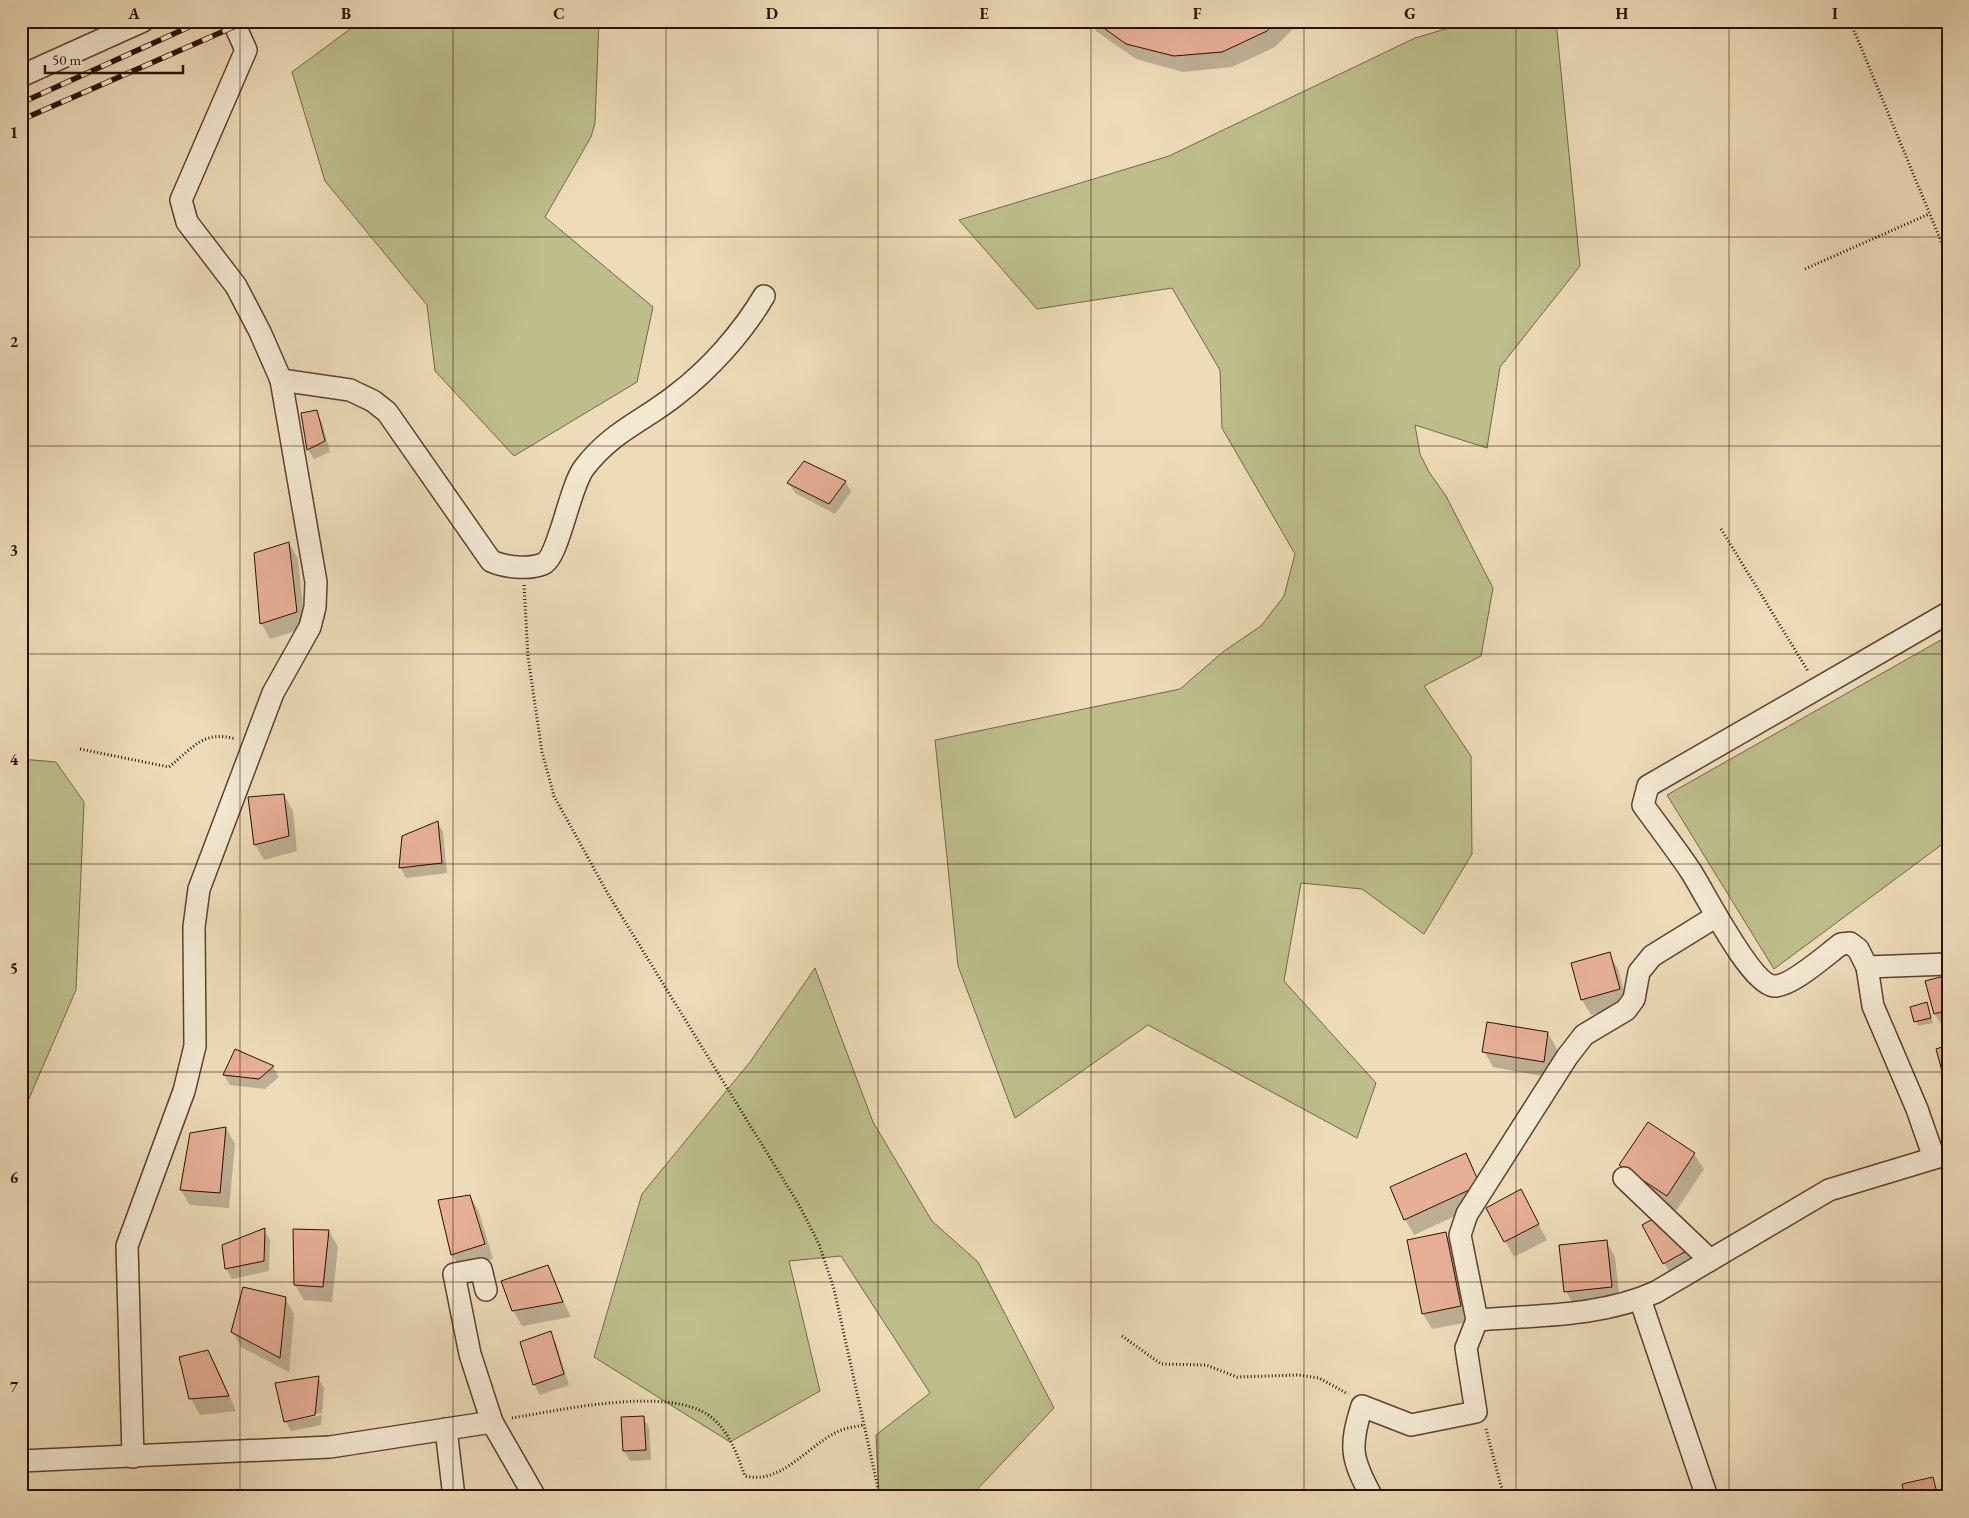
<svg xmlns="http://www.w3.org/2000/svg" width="1969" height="1518" viewBox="0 0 1969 1518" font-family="'EB Garamond',serif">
  <rect width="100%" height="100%" fill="#eddbb9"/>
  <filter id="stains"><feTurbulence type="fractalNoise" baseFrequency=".004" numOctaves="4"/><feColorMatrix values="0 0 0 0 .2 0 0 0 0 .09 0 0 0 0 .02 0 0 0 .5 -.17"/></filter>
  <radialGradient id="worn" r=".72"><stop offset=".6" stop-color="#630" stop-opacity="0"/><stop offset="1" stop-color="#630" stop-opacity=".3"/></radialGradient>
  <!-- green -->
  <g fill="#bdbe8c" stroke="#756746">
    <polygon points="361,21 599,21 595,123 591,137 545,217 653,307 637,382 514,456 435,371 427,305 325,181 292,72"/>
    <polygon points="1472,21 1556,21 1580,266 1500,367 1487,448 1415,425 1420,454 1429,472 1446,496 1493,588 1481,656 1424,686 1471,756 1472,854 1424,934 1362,889 1301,883 1284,981 1376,1083 1357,1138 1148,1025 1015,1118 958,966 935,740 1180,689 1224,651 1261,626 1284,596 1295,554 1222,428 1220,370 1172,288 1037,309 959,220 1169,156 1415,38"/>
    <polygon points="1948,636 1948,840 1774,969 1667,795"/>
    <polygon points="21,759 56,762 84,802 76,990 21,1117"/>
    <polygon points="815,968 873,1122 932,1221 978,1262 1054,1408 970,1497 879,1497 876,1435 930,1393 841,1256 789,1261 820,1391 730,1442 594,1357 642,1194 750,1062"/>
  </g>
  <!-- shadow -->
  <g fill="#0003">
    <polygon points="1087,21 1301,21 1275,47 1232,67 1183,72 1136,59 1096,31"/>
    <polygon points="316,411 322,422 330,452 314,459 308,450 302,414"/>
    <polygon points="804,462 846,482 851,492 835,514 795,493 789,483"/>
    <polygon points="289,543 298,559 305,628 270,639 261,623"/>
    <polygon points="284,795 293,811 297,851 264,860 255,844"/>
    <polygon points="437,822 443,832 447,873 406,878 401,868 403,837"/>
    <polygon points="1609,954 1618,969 1628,1005 1591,1015 1582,1000 1572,964"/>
    <polygon points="1948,976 1948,1022 1941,1024 1935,1014"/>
    <polygon points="1926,1004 1933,1023 1918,1026 1912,1008"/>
    <polygon points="1548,1033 1557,1049 1552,1078 1493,1067 1484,1051"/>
    <polygon points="236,1050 273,1067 279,1077 265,1089 230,1085 224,1075"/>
    <polygon points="226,1128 235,1144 229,1208 190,1205 181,1190"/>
    <polygon points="1694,1154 1704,1169 1676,1211 1630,1181 1621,1165"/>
    <polygon points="1465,1155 1488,1201 1414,1235 1405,1219"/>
    <polygon points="470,1196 479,1212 493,1259 461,1270 452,1254"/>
    <polygon points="1529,1207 1547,1240 1514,1257 1487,1209"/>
    <polygon points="1668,1212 1695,1260 1670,1273 1664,1263"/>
    <polygon points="264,1230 270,1240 269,1271 232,1279 226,1269 223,1246"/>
    <polygon points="329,1231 338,1247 332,1302 304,1300 295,1285"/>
    <polygon points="1445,1233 1454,1249 1469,1322 1432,1329 1423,1314"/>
    <polygon points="1606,1241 1615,1257 1620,1302 1575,1307 1566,1291"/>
    <polygon points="547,1267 571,1317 522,1326 513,1310"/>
    <polygon points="285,1298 294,1314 289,1372 241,1347 232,1331"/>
    <polygon points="550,1333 556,1343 569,1385 540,1395 534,1384"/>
    <polygon points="208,1351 217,1367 236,1411 200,1415 191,1399 181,1358"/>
    <polygon points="318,1378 324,1388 322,1415 321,1413 286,1420 286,1422 322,1415 321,1425 291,1431 285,1421"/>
    <polygon points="643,1417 649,1427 651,1460 630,1461 624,1450"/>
    <polygon points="1932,1479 1940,1497 1906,1497"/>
  </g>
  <!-- building -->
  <g fill="#e7af97" stroke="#2d1000">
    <polygon points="1094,21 1277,21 1267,31 1222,52 1174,56 1126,44"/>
    <polygon points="317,410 325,441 307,450 301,413"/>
    <polygon points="804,461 846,481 829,504 787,483"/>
    <polygon points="289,542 297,612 260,624 254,553"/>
    <polygon points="284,794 289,836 254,845 248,797"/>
    <polygon points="438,821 442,863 399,868 402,836"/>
    <polygon points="1610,952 1620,989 1581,1000 1571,963"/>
    <polygon points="1948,975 1948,1010 1934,1014 1925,981"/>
    <polygon points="1927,1002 1931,1018 1914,1022 1910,1007"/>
    <polygon points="1487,1022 1548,1032 1544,1062 1482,1052"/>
    <polygon points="1948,1045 1948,1081 1945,1082 1936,1049"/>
    <polygon points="235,1049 274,1066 259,1079 223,1075"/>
    <polygon points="1648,1122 1695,1153 1667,1196 1619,1165"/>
    <polygon points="226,1127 220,1193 180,1190 190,1133"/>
    <polygon points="1466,1153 1480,1185 1404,1220 1390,1187"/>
    <polygon points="1521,1189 1539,1224 1504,1242 1486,1208"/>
    <polygon points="470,1195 485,1244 451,1255 438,1200"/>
    <polygon points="1669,1210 1690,1249 1663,1264 1642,1225"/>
    <polygon points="265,1228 264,1261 225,1269 222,1245"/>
    <polygon points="293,1229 329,1230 323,1287 294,1285"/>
    <polygon points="1446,1232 1461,1306 1422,1314 1407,1240"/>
    <polygon points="1607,1240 1612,1287 1564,1292 1559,1245"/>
    <polygon points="548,1265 563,1302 512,1311 501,1281"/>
    <polygon points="243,1287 286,1297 280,1358 231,1332"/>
    <polygon points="551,1331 564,1374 533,1385 520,1342"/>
    <polygon points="208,1350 229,1396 189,1399 179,1357"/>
    <polygon points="319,1376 315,1415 284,1422 275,1383"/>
    <polygon points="644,1416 646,1450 623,1451 621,1417"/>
    <polygon points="1933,1477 1938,1497 1905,1497 1902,1484"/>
  </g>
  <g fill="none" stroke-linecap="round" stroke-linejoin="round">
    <defs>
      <g id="minor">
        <polyline points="21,76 143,21"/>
        <path d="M281,380L350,390L373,401L387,412L491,561C504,567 528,570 543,564C559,557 569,488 584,468C611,432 642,422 676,395C710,369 742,333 764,296"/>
        <polyline points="1867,967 1948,964"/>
        <path d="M1934,1158L1917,1109L1873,1006L1867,967L1858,949L1850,943L1841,944C1826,955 1791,987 1774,986C1750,984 1704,891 1690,870C1675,848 1659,827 1643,805L1648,786L1948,613"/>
        <polyline points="1624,1178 1710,1260"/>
        <polyline points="486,1290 481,1269 454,1274 470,1354 492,1422 535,1497"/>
        <polyline points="1640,1299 1707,1497"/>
        <path d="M1477,1320C1536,1315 1601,1317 1656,1292L1829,1190L1948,1154"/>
        <polyline points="446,1429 454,1497"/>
        <polyline points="133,1457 127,1246 184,1091 195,1046 194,927 199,889 273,693 310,627 315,607 316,582 281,380 260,332 236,286 187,222 181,200 246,50 233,21"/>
        <polyline points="21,1461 330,1447 492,1422"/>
        <path d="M1372,1497C1351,1459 1349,1447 1362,1406L1411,1425L1476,1412L1466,1348L1477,1320L1460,1235L1467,1214L1567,1057L1584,1035L1626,1010L1634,999L1639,972L1652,956L1715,917"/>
      </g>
    </defs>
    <!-- minor casing -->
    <use href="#minor" stroke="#5d432e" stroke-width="24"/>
    <!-- path -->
    <g stroke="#2d1000" stroke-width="3" stroke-dasharray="1 2.5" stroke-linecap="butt">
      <polyline points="1850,21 1948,258"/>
      <polyline points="1805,269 1929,214"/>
      <polyline points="1721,529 1808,671"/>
      <polyline points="524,585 528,657 542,752 554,796 608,894 799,1205 819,1244 834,1289 880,1497"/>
      <path d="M80,749L169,767C194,747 203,730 236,739"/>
      <polyline points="1944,1103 1948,1102"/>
      <polyline points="1122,1336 1161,1364 1206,1365 1237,1377 1299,1375 1319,1378 1348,1394"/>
      <path d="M512,1418C562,1410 670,1385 711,1417C730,1432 737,1455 745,1476C781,1485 806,1447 837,1432C844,1428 855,1427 863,1425"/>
      <polyline points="1486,1429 1501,1486 1507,1497"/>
    </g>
    <!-- minor -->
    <use href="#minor" stroke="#f3e8d2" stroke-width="21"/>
    <defs>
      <g id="rail">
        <polyline points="21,103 202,21"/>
        <polyline points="21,120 247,21"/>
      </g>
    </defs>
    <!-- rail casing -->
    <use href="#rail" stroke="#2d1000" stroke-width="5.5"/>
    <!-- rail -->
    <use href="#rail" stroke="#f3e8d2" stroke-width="4" stroke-dasharray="11" stroke-linecap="butt"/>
  </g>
  <!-- grid -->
  <path fill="none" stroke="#2d1000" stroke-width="1" stroke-opacity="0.55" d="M240,21V1497M453,21V1497M666,21V1497M878,21V1497M1091,21V1497M1304,21V1497M1516,21V1497M1729,21V1497M21,237H1948M21,446H1948M21,654H1948M21,864H1948M21,1072H1948M21,1282H1948"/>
  <!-- margin -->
  <rect width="1969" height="1518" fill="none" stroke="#eddbb9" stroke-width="55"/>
  <!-- scale -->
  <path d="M45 65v8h138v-8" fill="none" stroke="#2d1000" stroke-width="2.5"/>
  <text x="52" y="65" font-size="15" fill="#2d1000" stroke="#f3e8d2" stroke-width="4" paint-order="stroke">50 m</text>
  <rect x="28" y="28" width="1914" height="1462" fill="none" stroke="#2d1000" stroke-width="2"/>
  <g font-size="16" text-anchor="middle" font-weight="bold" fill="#2d1000">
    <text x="134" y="19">A</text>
    <text x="346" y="19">B</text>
    <text x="559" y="19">C</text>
    <text x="772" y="19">D</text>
    <text x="984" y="19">E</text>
    <text x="1197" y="19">F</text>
    <text x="1410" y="19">G</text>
    <text x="1622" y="19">H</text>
    <text x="1835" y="19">I</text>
    <text x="14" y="138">1</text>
    <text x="14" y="347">2</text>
    <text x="14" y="556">3</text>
    <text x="14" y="765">4</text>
    <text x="14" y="974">5</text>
    <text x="14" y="1183">6</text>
    <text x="14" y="1392">7</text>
  </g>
  <rect width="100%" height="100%" filter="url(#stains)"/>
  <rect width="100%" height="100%" fill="url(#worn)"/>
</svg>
